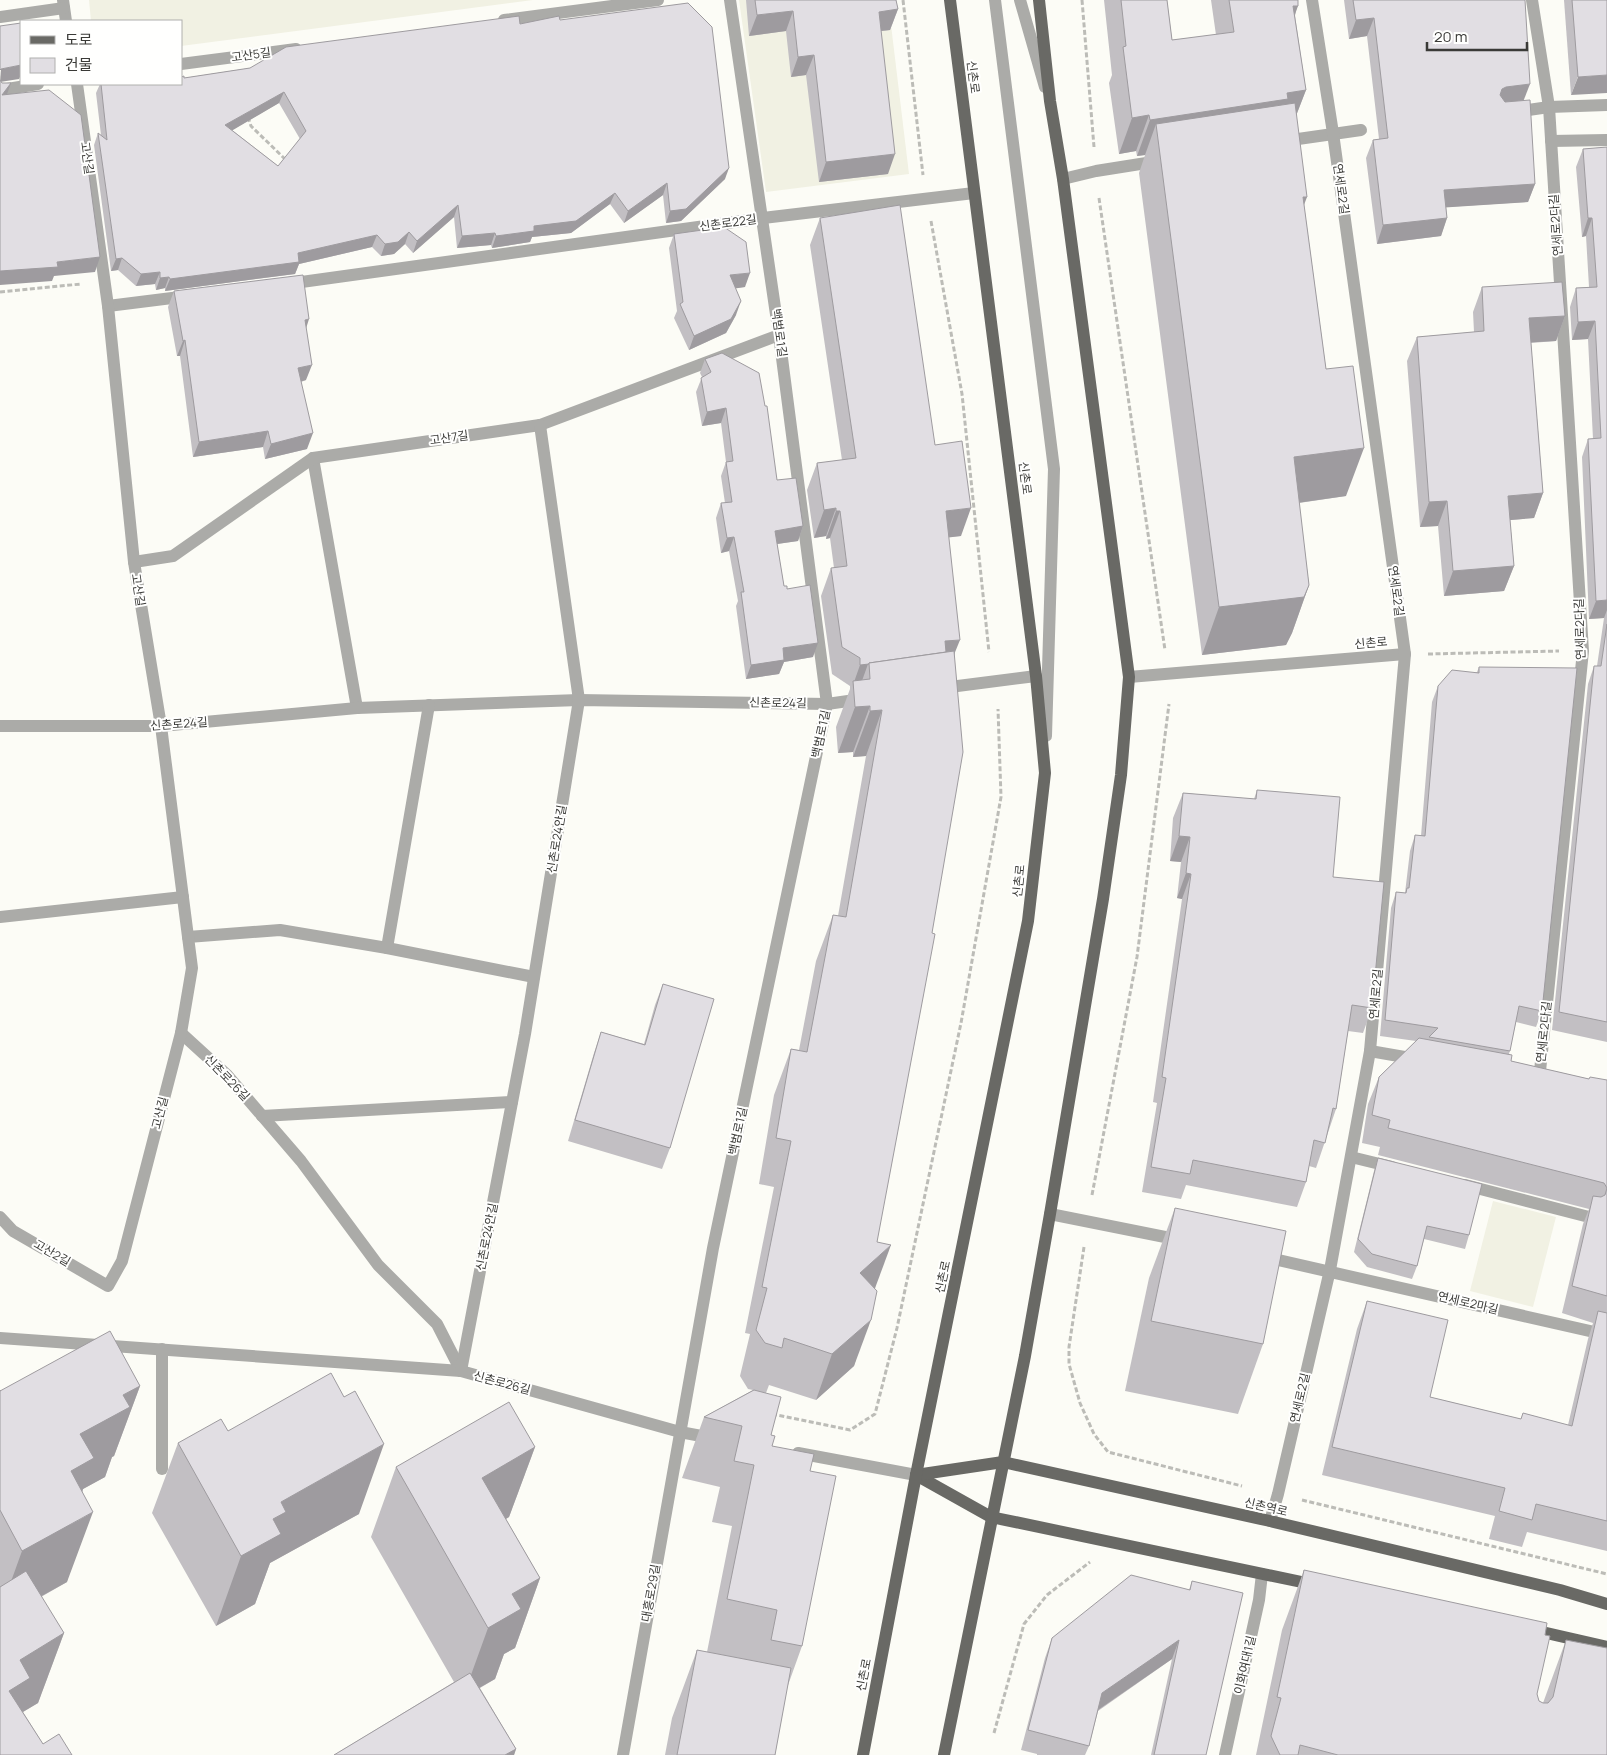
<svg xmlns="http://www.w3.org/2000/svg" width="1607" height="1755" viewBox="0 0 1607 1755" font-family="Manrope,'Noto Sans KR',sans-serif">
  <rect width="100%" height="100%" fill="#fcfcf6"/>
  <!-- built -->
  <g fill="#f1f1e3">
    <polygon points="89,0 533,0 181,46 181,21 91,21"/>
    <polygon points="739,0 888,0 909,174 766,192"/>
    <polygon points="1493,1201 1556,1217 1533,1307 1470,1291"/>
  </g>
  <g fill="none" stroke-linecap="round" stroke-linejoin="round">
    <!-- path -->
    <g stroke="#bcbcb7" stroke-width="3" stroke-dasharray="5 2.5" stroke-linecap="butt">
      <polyline points="903,0 923,175"/>
      <polyline points="1082,0 1094,147"/>
      <polyline points="248,117 251,126 286,160"/>
      <polyline points="1099,198 1165,650"/>
      <polyline points="931,221 962,394 989,652"/>
      <polyline points="0,292 81,284"/>
      <polyline points="1428,654 1559,651"/>
      <polyline points="1092,1195 1137,957 1169,704"/>
      <polyline points="1084,1247 1069,1347 1069,1364 1080,1403 1094,1434 1108,1452 1242,1486"/>
      <polyline points="772,1414 850,1430 875,1414 897,1328 961,1023 1001,797 998,709"/>
      <polyline points="1302,1500 1607,1574"/>
      <polyline points="994,1733 1024,1624 1047,1595 1090,1562"/>
    </g>
    <!-- minor -->
    <g stroke="#ababa8" stroke-width="12">
      <polyline points="63,0 66,21"/>
      <polyline points="995,0 1054,469 1046,736"/>
      <polyline points="1020,0 1045,87"/>
      <polyline points="1532,0 1549,107 1583,651 1539,1081"/>
      <polyline points="0,17 64,8"/>
      <polyline points="504,20 658,0"/>
      <polyline points="181,64 296,49"/>
      <polyline points="0,90 38,84"/>
      <polyline points="1515,112 1549,107 1607,105"/>
      <polyline points="1284,141 1361,130"/>
      <polyline points="1551,141 1607,140"/>
      <polyline points="1063,179 1096,171 1159,161"/>
      <polyline points="287,284 763,218 974,193"/>
      <polyline points="108,306 188,296"/>
      <polyline points="313,458 357,708"/>
      <polyline points="134,562 173,556 313,458 540,425 779,335"/>
      <polyline points="1129,677 1405,654"/>
      <polyline points="942,688 1036,676"/>
      <polyline points="0,726 161,726 357,708 579,700 827,704 862,699"/>
      <polyline points="0,917 183,897"/>
      <polyline points="188,937 280,930 387,948 534,977"/>
      <polyline points="387,948 429,705"/>
      <polyline points="181,1033 227,1075 301,1161 378,1265 437,1324 461,1371"/>
      <polyline points="1370,1051 1416,1059"/>
      <polyline points="262,1116 512,1102"/>
      <polyline points="1351,1157 1392,1167"/>
      <polyline points="1465,1185 1589,1217"/>
      <polyline points="1050,1214 1180,1240"/>
      <polyline points="0,1217 13,1231 108,1286 122,1261 181,1033 192,968 161,726 134,562 108,306 77,84"/>
      <polyline points="1265,1257 1607,1335"/>
      <polyline points="0,1338 461,1371 680,1432 712,1438"/>
      <polyline points="162,1349 162,1469"/>
      <polyline points="461,1371 525,1034 579,700 540,425"/>
      <polyline points="798,1453 916,1475"/>
      <polyline points="1270,1521 1278,1494 1330,1270 1370,1051 1405,654 1333,133 1312,0"/>
      <polyline points="623,1755 713,1248 827,704 779,335 730,0"/>
      <polyline points="1225,1755 1259,1600 1262,1574"/>
    </g>
    <!-- major -->
    <g stroke="#696965" stroke-width="12">
      <polyline points="916,1475 991,1517 1316,1585"/>
      <polyline points="916,1475 1003,1462 1270,1521 1560,1590 1607,1604"/>
      <polyline points="1529,1629 1607,1647"/>
      <polyline points="863,1755 916,1475 1028,921 1045,773 1036,676 950,0"/>
      <polyline points="944,1755 1025,1356 1050,1214 1103,899 1121,775 1129,677 1063,179 1050,101 1039,0"/>
    </g>
  </g>
  <!-- wall -->
  <g fill="#c2bfc3" fill-rule="evenodd">
    <polygon points="746,0 896,0 898,9 890,30 881,31 888,174 819,182 806,75 791,77 786,31 749,36"/>
    <polygon points="1104,0 1167,0 1172,40 1216,35 1211,0 1298,0 1295,16 1306,90 1296,116 1304,205 1326,369 1346,496 1299,503 1309,585 1292,633 1286,645 1202,655 1139,173 1145,155 1137,156 1136,151 1119,154 1109,83 1112,75"/>
    <polygon points="1344,0 1525,0 1523,101 1535,184 1528,202 1446,207 1447,218 1441,236 1377,244 1366,158 1373,140 1379,139 1367,36 1349,39"/>
    <polygon points="1564,0 1607,0 1571,95"/>
    <path d="M560,20L725,179L681,221L666,223L663,195L624,223L610,204L571,233L532,237L530,242L492,248L491,245L457,248L454,217L413,253L405,244L394,254L381,256L372,247L299,264L295,274L165,291V288L156,290L155,284L136,286L118,270L111,271L94,145L98,133L101,135L96,93L100,84H181L184,78L250,68L520,24ZM279,103L300,139L278,166L232,130Z"/>
    <polygon points="1607,147 1607,1042 1552,1030 1588,684 1594,666 1597,666 1604,618 1589,619 1582,457 1588,439 1593,439 1588,339 1572,340 1570,307 1576,288 1589,287 1586,236 1582,237 1576,167 1583,149"/>
    <polygon points="820,218 935,445 961,536 948,537 955,653 877,1242 875,1289 854,1366 816,1400 769,1385 766,1393 772,1446 810,1471 802,1646 787,1688 775,1755 665,1755 672,1718 697,1650 707,1652 732,1526 712,1522 720,1487 682,1478 704,1417 753,1390 748,1389 740,1376 750,1334 745,1333 774,1187 759,1184 774,1095 791,1049 799,1050 816,961 833,915 838,916 866,756 853,757 853,752 838,753 836,727 850,689 850,686 832,674 821,596 831,568 834,568 830,538 826,539 826,536 814,538 807,490 817,463 842,460 810,245"/>
    <polygon points="674,234 745,287 735,288 736,315 726,333 689,350 674,318 677,311 669,248"/>
    <polygon points="1482,287 1565,316 1556,341 1531,343 1543,493 1534,518 1510,520 1514,566 1504,591 1444,596 1438,526 1420,527 1407,361 1417,337 1474,332 1473,312"/>
    <polygon points="174,291 306,328 306,380 301,382 307,449 265,459 263,447 193,457 180,356 177,356 168,307"/>
    <polygon points="705,359 777,480 803,526 798,541 777,544 784,586 787,589 813,657 784,662 779,674 746,679 736,606 738,601 729,551 721,553 716,518 721,503 725,503 721,476 726,462 721,423 702,426 696,392 702,377 700,373"/>
    <polygon points="1479,667 1542,1011 1536,1027 1516,1022 1509,1054 1511,1061 1589,1079 1607,1080 1607,1551 1527,1532 1522,1547 1489,1539 1495,1516 1322,1475 1357,1329 1367,1301 1430,1397 1521,1419 1523,1413 1568,1425 1588,1339 1593,1323 1562,1313 1583,1224 1589,1209 1378,1155 1380,1147 1362,1143 1368,1104 1379,1077 1416,1041 1380,1036 1391,908 1396,892 1405,893 1410,851 1415,835 1421,836 1432,702 1438,686 1477,672"/>
    <polygon points="1257,790 1333,877 1372,1008 1363,1033 1348,1031 1336,1109 1316,1168 1309,1166 1306,1182 1297,1207 1186,1185 1181,1199 1142,1192 1157,1103 1153,1102 1182,899 1177,898 1181,862 1170,861 1173,818 1183,793 1254,799"/>
    <polygon points="663,984 670,1148 662,1169 568,1141 594,1053 601,1032 644,1044 655,1005"/>
    <polygon points="1378,1158 1469,1235 1465,1249 1424,1239 1417,1266 1412,1279 1367,1267 1354,1252 1374,1171"/>
    <polygon points="1175,1208 1263,1344 1238,1414 1125,1391 1149,1278"/>
    <polygon points="140,1386 114,1456 112,1457 105,1477 83,1489 67,1582 41,1597 64,1633 38,1703 23,1712 43,1744 0,1755 0,1390 0,1391"/>
    <polygon points="228,1431 359,1514 270,1563 255,1604 216,1626 152,1513 178,1443"/>
    <polygon points="535,1447 509,1517 506,1519 540,1578 515,1648 504,1654 495,1679 480,1688 516,1749 514,1755 334,1755 454,1682 371,1537 396,1467"/>
    <polygon points="1304,1570 1545,1635 1537,1694 1539,1701 1543,1703 1566,1640 1607,1755 1256,1755 1282,1630"/>
    <polygon points="1192,1581 1206,1755 1151,1755 1172,1659 1098,1711 1089,1746 1085,1755 1037,1755 1037,1754 1021,1750 1045,1658 1052,1638 1189,1590"/>
  </g>
  <!-- shaded-wall -->
  <g fill="#9e9b9f">
    <polygon points="1293,6 1298,6 1285,42"/>
    <polygon points="898,9 890,30 871,32 879,12"/>
    <polygon points="793,11 786,31 749,36 757,15"/>
    <polygon points="1374,18 1367,36 1349,39 1356,20"/>
    <polygon points="814,55 806,75 791,77 798,57"/>
    <polygon points="21,65 21,75 19,79 0,82 1,69"/>
    <polygon points="1607,75 1607,93 1571,95 1578,77"/>
    <polygon points="11,83 6,97 2,95"/>
    <polygon points="1530,84 1523,102 1496,107 1502,89 1506,87"/>
    <polygon points="1306,90 1292,126 1156,124 1145,155 1137,156 1150,120 1287,93"/>
    <polygon points="284,92 279,103 221,137 225,125"/>
    <polygon points="1149,115 1136,151 1119,154 1132,118"/>
    <polygon points="895,154 888,174 819,182 826,162"/>
    <polygon points="729,168 725,179 681,221 666,223 670,211"/>
    <polygon points="667,183 663,195 624,223 628,211"/>
    <polygon points="1535,184 1528,202 1437,208 1444,190"/>
    <polygon points="615,193 610,204 571,233 532,237 530,242 492,248 496,236 534,226"/>
    <polygon points="1303,197 1307,197 1289,245"/>
    <polygon points="458,205 454,217 413,253 417,241"/>
    <polygon points="1447,218 1441,236 1377,244 1383,225"/>
    <polygon points="1588,218 1592,218 1586,236 1582,237"/>
    <polygon points="409,232 405,244 394,254 381,256 385,244"/>
    <polygon points="495,233 491,245 457,248 462,236"/>
    <polygon points="377,235 372,247 299,264 295,274 165,291 170,279 298,253"/>
    <polygon points="100,257 95,272 54,276 52,281 0,285 0,271 57,262"/>
    <polygon points="122,258 118,270 111,271 116,259"/>
    <polygon points="160,272 155,284 136,286 141,274"/>
    <polygon points="750,273 745,287 725,290 730,275"/>
    <polygon points="169,277 165,288 156,290 160,278"/>
    <polygon points="741,301 736,315 726,333 689,350 694,336"/>
    <polygon points="1565,316 1556,341 1520,343 1529,318"/>
    <polygon points="309,319 304,335 305,320"/>
    <polygon points="1595,321 1588,339 1572,340 1578,322"/>
    <polygon points="185,340 180,356 177,356 183,341"/>
    <polygon points="312,365 306,380 292,384 298,368"/>
    <polygon points="726,408 721,423 702,426 707,412"/>
    <polygon points="268,431 263,447 193,457 199,442"/>
    <polygon points="313,433 307,449 265,459 271,444"/>
    <polygon points="1364,448 1346,496 1276,506 1294,457"/>
    <polygon points="1543,493 1534,518 1499,521 1508,496"/>
    <polygon points="1447,501 1438,526 1420,527 1429,502"/>
    <polygon points="836,508 826,536 814,538 824,510"/>
    <polygon points="971,508 961,536 936,539 946,511"/>
    <polygon points="836,511 840,511 830,538 826,539"/>
    <polygon points="803,526 798,541 770,545 775,531"/>
    <polygon points="734,537 729,551 721,553 727,538"/>
    <polygon points="1514,566 1504,591 1444,596 1453,571"/>
    <polygon points="1309,585 1292,633 1286,645 1202,655 1219,607"/>
    <polygon points="1607,600 1607,610 1604,618 1589,619 1596,601"/>
    <polygon points="960,640 949,667 870,679 945,641"/>
    <polygon points="818,643 813,657 784,662 779,674 746,679 751,665 783,648"/>
    <polygon points="868,664 858,692 853,685 860,665"/>
    <polygon points="870,706 853,752 838,753 855,707"/>
    <polygon points="882,710 866,756 853,757 870,711"/>
    <polygon points="1179,836 1190,837 1181,862 1170,861"/>
    <polygon points="1186,873 1191,874 1182,899 1177,898"/>
    <polygon points="891,1245 874,1291 860,1273"/>
    <polygon points="871,1320 854,1366 816,1400 832,1354"/>
    <polygon points="140,1386 114,1456 112,1457 105,1477 83,1489 70,1525 93,1512 67,1582 0,1619 0,1612 22,1551 80,1434 123,1395"/>
    <polygon points="384,1444 359,1514 270,1563 255,1604 216,1626 241,1556 273,1519 281,1502"/>
    <polygon points="535,1447 509,1517 457,1548 482,1478"/>
    <polygon points="540,1578 515,1648 504,1654 495,1679 463,1697 488,1628 512,1594"/>
    <polygon points="64,1633 38,1703 16,1716 0,1714 20,1660"/>
    <polygon points="1179,1640 1172,1659 1095,1712 1102,1693"/>
    <polygon points="516,1749 514,1755 505,1755"/>
  </g>
  <!-- building -->
  <g fill="#e1dee3" stroke="#9e9b9f" fill-rule="evenodd">
    <polygon points="755,0 896,0 898,9 879,12 895,154 826,162 814,55 798,57 793,11 757,15"/>
    <polygon points="1121,0 1167,0 1172,40 1234,32 1229,0 1298,0 1298,6 1293,6 1306,90 1287,93 1288,99 1150,120 1149,115 1132,118 1123,47 1126,46"/>
    <polygon points="1353,0 1525,0 1530,84 1506,87 1502,89 1500,95 1505,102 1530,100 1535,184 1444,190 1447,218 1383,225 1373,140 1388,138 1374,18 1356,20"/>
    <polygon points="1572,0 1607,0 1607,75 1578,77"/>
    <path d="M688,3L712,27L729,168L686,209L670,211L667,183L628,211L615,193L576,221L534,226V231L496,236L495,233L462,236L458,205L417,241L409,232L398,242L385,244L377,235L298,253L299,262L170,279L169,277L160,278V272L141,274L122,258L116,259L98,133L107,140L101,84H181V77L184,76V78L250,68L286,47L519,16L520,24L559,16L560,20ZM284,92L306,131L278,166L225,125Z"/>
    <polygon points="21,23 21,65 1,69 0,70 0,26"/>
    <polygon points="0,80 2,83 11,83 2,95 49,90 81,115 100,257 57,262 58,267 0,271"/>
    <polygon points="1295,103 1307,197 1303,197 1326,369 1353,366 1364,448 1294,457 1309,585 1304,597 1219,607 1156,124"/>
    <polygon points="1607,147 1607,600 1596,601 1588,439 1601,438 1595,321 1578,322 1576,288 1597,287 1592,218 1588,218 1583,149"/>
    <polygon points="900,205 935,445 962,441 971,508 946,511 960,640 945,641 946,652 869,663 869,664 860,665 860,658 842,647 831,568 847,566 840,511 836,511 836,508 824,510 817,463 856,458 820,218"/>
    <polygon points="724,227 746,242 750,273 730,275 741,301 731,319 694,336 680,304 683,302 674,234"/>
    <polygon points="303,275 309,319 305,320 312,365 298,368 313,433 271,444 268,431 199,442 185,340 183,341 174,291"/>
    <polygon points="1562,282 1565,316 1529,318 1543,493 1508,496 1514,566 1453,571 1447,501 1429,502 1417,337 1484,331 1482,287"/>
    <polygon points="722,353 759,373 765,406 767,406 777,480 796,478 803,526 775,531 784,586 787,586 787,589 810,585 818,643 783,648 784,660 751,665 741,592 744,592 734,537 727,538 721,503 732,502 726,462 733,461 726,408 707,412 701,378 711,372 705,359"/>
    <polygon points="1607,624 1607,1022 1559,1012 1594,666 1601,666"/>
    <polygon points="954,651 963,752 932,933 935,934 877,1242 891,1245 860,1273 877,1291 871,1320 832,1354 784,1338 782,1348 765,1343 756,1330 767,1288 762,1287 791,1141 776,1138 791,1049 807,1052 833,915 846,917 882,710 870,711 870,706 855,707 853,681 870,679 869,663"/>
    <polygon points="1479,667 1577,668 1542,1011 1519,1006 1510,1051 1429,1037 1438,1028 1385,1020 1396,892 1406,893 1407,888 1409,888 1415,835 1425,836 1438,686 1452,670 1479,673"/>
    <polygon points="1257,790 1340,797 1333,877 1384,882 1372,1008 1352,1005 1336,1109 1333,1108 1325,1143 1314,1140 1306,1182 1193,1160 1190,1174 1151,1167 1166,1078 1162,1077 1191,874 1186,873 1190,837 1179,836 1183,793 1256,799"/>
    <polygon points="663,984 714,999 670,1148 575,1120 601,1032 645,1045"/>
    <polygon points="1419,1038 1512,1055 1511,1061 1589,1079 1590,1077 1607,1080 1607,1296 1572,1286 1593,1196 1601,1197 1605,1195 1607,1188 1604,1183 1388,1128 1390,1120 1372,1115 1379,1077"/>
    <polygon points="1378,1158 1482,1184 1469,1235 1427,1226 1417,1266 1372,1254 1358,1239"/>
    <polygon points="1175,1208 1286,1231 1263,1344 1151,1321"/>
    <polygon points="1367,1301 1448,1320 1430,1397 1521,1419 1523,1413 1572,1426 1598,1311 1607,1313 1607,1521 1536,1504 1532,1520 1499,1511 1505,1488 1332,1447"/>
    <polygon points="110,1331 140,1386 123,1395 130,1407 80,1434 94,1458 71,1471 93,1512 22,1551 0,1510 0,1390 0,1391"/>
    <polygon points="331,1373 344,1397 355,1391 384,1444 281,1502 286,1512 273,1519 281,1534 241,1556 178,1443 221,1419 228,1431"/>
    <polygon points="754,1390 781,1397 771,1435 775,1436 772,1446 814,1454 810,1471 836,1476 802,1646 771,1640 777,1610 727,1599 754,1465 734,1461 742,1426 704,1417"/>
    <polygon points="509,1402 535,1447 482,1478 540,1578 512,1594 521,1609 488,1628 396,1467"/>
    <polygon points="1304,1570 1547,1623 1545,1635 1550,1636 1537,1694 1539,1701 1543,1703 1548,1703 1553,1697 1566,1640 1607,1648 1607,1755 1338,1755 1300,1745 1298,1755 1280,1755 1271,1736 1281,1698 1277,1697"/>
    <polygon points="26,1571 64,1633 20,1660 30,1678 9,1691 43,1744 59,1734 72,1755 0,1755 0,1587"/>
    <polygon points="1131,1575 1190,1590 1192,1581 1243,1593 1206,1755 1154,1755 1179,1640 1102,1693 1089,1746 1028,1730 1052,1638"/>
    <polygon points="697,1650 791,1668 775,1755 677,1755"/>
    <polygon points="470,1673 516,1749 505,1755 334,1755"/>
  </g>
  <g text-anchor="middle" stroke-width="4" stroke-linejoin="round" paint-order="stroke">
    <!-- street labels -->
    <g font-size="12" fill="#3a3a37" stroke="#fffffe">
      <text transform="translate(251 55) rotate(-8)" y="4">고산5길</text>
      <text transform="translate(973 77) rotate(83)" y="4">신촌로</text>
      <text transform="translate(87 158) rotate(82)" y="4">고산길</text>
      <text transform="translate(1341 189) rotate(82)" y="4">연세로2길</text>
      <text transform="translate(728 223) rotate(-8)" y="4">신촌로22길</text>
      <text transform="translate(1556 225) rotate(-94)" y="4">연세로2다길</text>
      <text transform="translate(779 333) rotate(82)" y="4">백범로1길</text>
      <text transform="translate(449 438) rotate(-8)" y="4">고산7길</text>
      <text transform="translate(1025 478) rotate(83)" y="4">신촌로</text>
      <text transform="translate(138 590) rotate(81)" y="4">고산길</text>
      <text transform="translate(1396 591) rotate(82)" y="4">연세로2길</text>
      <text transform="translate(1580 629) rotate(-92)" y="4">연세로2다길</text>
      <text transform="translate(1371 643) rotate(-5)" y="4">신촌로</text>
      <text transform="translate(778 703) rotate(1)" y="4">신촌로24길</text>
      <text transform="translate(179 724) rotate(-4)" y="4">신촌로24길</text>
      <text transform="translate(821 734) rotate(-78)" y="4">백범로1길</text>
      <text transform="translate(557 839) rotate(-81)" y="4">신촌로24안길</text>
      <text transform="translate(1019 881) rotate(-84)" y="4">신촌로</text>
      <text transform="translate(1376 994) rotate(-85)" y="4">연세로2길</text>
      <text transform="translate(1544 1032) rotate(-84)" y="4">연세로2다길</text>
      <text transform="translate(227 1078) rotate(46)" y="4">신촌로26길</text>
      <text transform="translate(160 1113) rotate(-76)" y="4">고산길</text>
      <text transform="translate(738 1131) rotate(-78)" y="4">백범로1길</text>
      <text transform="translate(487 1237) rotate(-79)" y="4">신촌로24안길</text>
      <text transform="translate(52 1253) rotate(30)" y="4">고산2길</text>
      <text transform="translate(943 1277) rotate(-78)" y="4">신촌로</text>
      <text transform="translate(1468 1303) rotate(13)" y="4">연세로2마길</text>
      <text transform="translate(502 1383) rotate(15)" y="4">신촌로26길</text>
      <text transform="translate(1300 1398) rotate(-77)" y="4">연세로2길</text>
      <text transform="translate(1266 1507) rotate(13)" y="4">신촌역로</text>
      <text transform="translate(651 1593) rotate(-80)" y="4">대흥로29길</text>
      <text transform="translate(1245 1665) rotate(-77)" y="4">이화여대1길</text>
      <text transform="translate(864 1675) rotate(-79)" y="4">신촌로</text>
    </g>
  </g>
  <!-- legend -->
  <rect x="20" y="20" width="162" height="65" fill="#fffffe" stroke="#b0b0ae"/>
  <rect x="30" y="36" width="25" height="8" fill="#696965" stroke="#b0b0ae"/>
  <text x="65" y="45" font-size="15" fill="#3a3a37">도로</text>
  <rect x="30" y="58" width="25" height="15" fill="#e1dee3" stroke="#b0b0ae"/>
  <text x="65" y="70" font-size="15" fill="#3a3a37">건물</text>
  <!-- scale -->
  <path d="M1427 42v8h100v-8" fill="none" stroke="#3a3a37" stroke-width="2.5"/>
  <text x="1434" y="42" font-size="15" fill="#3a3a37" stroke="#fffffe" stroke-width="4" paint-order="stroke">20 m</text>
</svg>
